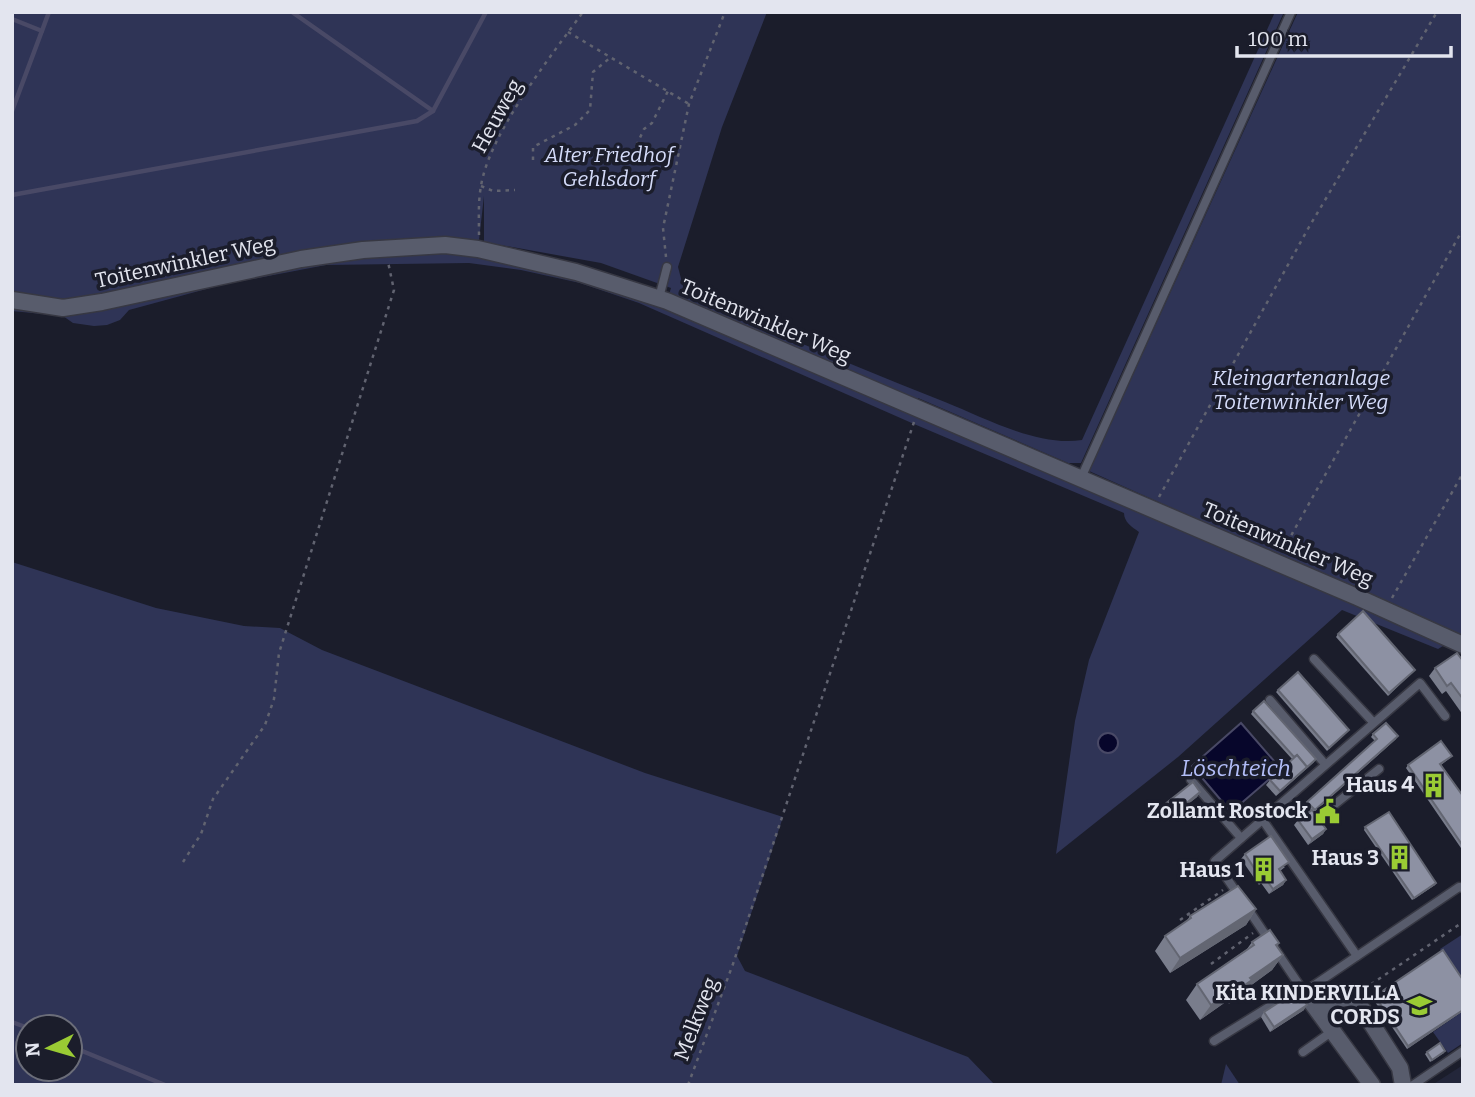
<svg xmlns="http://www.w3.org/2000/svg" width="1475" height="1097" viewBox="0 0 1475 1097" font-family="Bitter,serif">
  <rect width="100%" height="100%" fill="#1b1d2b"/>
  <!-- built -->
  <polygon fill="#23263a" points="1463,1065 1463,1085 1432,1085"/>
  <!-- green -->
  <g fill="#2f3456" fill-rule="evenodd">
    <path d="M12,12H767L722,127L678,267L684,290L694,298C777,333 861,369 945,402C985,418 1038,447 1082,440L1275,12H1284L1081,463H1068L918,398L919,408L1453,640L1438,649L1342,610L1178,757L1056,854L1075,721L1089,660L1139,532C1132,527 1124,522 1124,513L914,424L639,303L580,283L521,270L469,263L326,265L221,285L129,310L120,320L107,325L94,326L73,323L63,316L12,311ZM484,196V242L601,263L671,288L667,301L478,249Z"/>
    <polygon points="1298,12 1463,12 1463,638 1089,471"/>
    <path d="M12,562L156,608L244,626L280,628L322,650L645,773L783,817L737,956L745,971L968,1057L995,1085H12ZM28,1027H70V1069H28Z"/>
    <polygon points="1463,934 1463,985 1440,949"/>
    <polygon points="1463,1011 1463,1043 1448,1053 1433,1032"/>
    <polygon points="1226,1064 1240,1085 1221,1085"/>
  </g>
  <!-- water -->
  <g fill="#07062b" stroke="#494966" stroke-width="2">
    <polygon points="1241,723 1281,769 1231,812 1192,766"/>
    <circle cx="1108" cy="743" r="10"/>
  </g>
  <g fill="none" stroke-linecap="round" stroke-linejoin="round">
    <!-- stream -->
    <g stroke="#494966" stroke-width="4.5">
      <polyline points="292,12 433,111 486,12"/>
      <polyline points="12,19 42,31"/>
      <polyline points="12,111 49,12"/>
      <polyline points="12,195 417,121 433,111"/>
      <polyline points="12,1022 28,1028"/>
      <polyline points="70,1046 165,1085"/>
    </g>
    <defs>
      <g id="lane">
        <polyline points="659,298 667,267"/>
        <polyline points="1081,478 1291,12"/>
        <polyline points="1314,659 1373,722"/>
        <polyline points="1270,700 1325,764"/>
        <polyline points="1191,780 1241,838"/>
        <polyline points="1319,817 1379,769"/>
        <polyline points="1262,819 1357,956"/>
        <polyline points="1239,896 1215,861 1420,683 1445,716"/>
        <polyline points="1246,906 1304,992 1459,887 1463,888"/>
        <polyline points="1214,1041 1301,987"/>
        <polyline points="1303,1052 1334,1030"/>
        <polyline points="1413,1085 1463,1051"/>
      </g>
      <g id="street">
        <polyline points="12,300 63,308 102,302 301,259 363,250 445,245 478,249 576,272 667,301 1357,597 1463,645"/>
        <polyline points="1304,992 1372,1085"/>
        <path d="M1321,1012C1336,1002 1343,991 1359,1004L1400,1068L1403,1085"/>
      </g>
    </defs>
    <!-- lane casing -->
    <use href="#lane" stroke="#373843" stroke-width="11"/>
    <!-- street casing -->
    <use href="#street" stroke="#373843" stroke-width="19"/>
    <!-- path -->
    <g stroke="#616370" stroke-width="2.5" stroke-dasharray="3.5 5" stroke-linecap="butt">
      <polyline points="568,32 689,104"/>
      <polyline points="633,153 644,129 652,123 668,91"/>
      <polyline points="533,160 533,147 575,125 590,110 593,72 611,57"/>
      <polyline points="481,186 493,191 515,190"/>
      <path d="M479,235C479,219 478,202 481,186C489,134 551,56 583,12"/>
      <polyline points="666,257 663,228 689,104 725,12"/>
      <polyline points="1159,497 1309,227 1437,12"/>
      <polyline points="1283,550 1463,229"/>
      <polyline points="1392,598 1463,473"/>
      <polyline points="183,862 201,834 213,799 265,725 274,699 279,653 394,290 388,262"/>
      <polyline points="1180,920 1223,890"/>
      <polyline points="1211,964 1253,933"/>
      <polyline points="1364,989 1463,922"/>
      <polyline points="688,1085 733,964 914,422"/>
    </g>
    <!-- lane -->
    <use href="#lane" stroke="#585c6c" stroke-width="8"/>
    <!-- street -->
    <use href="#street" stroke="#585c6c" stroke-width="16"/>
  </g>
  <!-- wall -->
  <g fill="#797d8c">
    <polygon points="1338,634 1415,670 1388,696 1336,637"/>
    <polygon points="1463,661 1463,715 1446,691 1442,694 1429,676 1435,668"/>
    <polygon points="1278,690 1349,730 1327,751 1276,692"/>
    <polygon points="1253,711 1314,762 1276,796 1266,785 1270,780 1292,759 1251,714"/>
    <polygon points="1373,734 1396,739 1314,812 1326,829 1323,834 1308,845 1294,825 1298,820 1311,811 1305,804 1375,741 1371,737"/>
    <polygon points="1450,758 1441,765 1463,796 1463,851 1406,768 1408,765"/>
    <polygon points="1200,792 1197,797 1168,820 1160,811 1164,805"/>
    <polygon points="1365,827 1436,883 1435,885 1412,900 1364,830"/>
    <polygon points="1245,854 1285,867 1280,871 1286,880 1283,885 1269,894 1261,883 1259,885 1241,859"/>
    <polygon points="1256,909 1246,925 1170,973 1155,951 1165,936 1186,922 1190,916"/>
    <polygon points="1252,942 1279,943 1277,946 1283,955 1272,970 1246,989 1241,995 1229,1004 1227,1001 1200,1020 1186,1000 1197,984 1247,949"/>
    <polygon points="1463,980 1463,1011 1407,1049 1373,999 1375,996"/>
    <polygon points="1304,1010 1270,1032 1261,1017 1264,1012"/>
    <polygon points="1427,1052 1444,1053 1430,1062 1425,1054"/>
  </g>
  <!-- shaded-wall -->
  <g fill="#636672">
    <polygon points="1398,736 1396,739 1313,813 1315,810"/>
    <polygon points="1316,759 1314,762 1276,796 1280,791"/>
    <polygon points="1200,792 1197,797 1168,820 1172,815"/>
    <polygon points="1326,829 1323,834 1308,845 1312,839"/>
    <polygon points="1286,880 1283,885 1269,894 1273,889"/>
    <polygon points="1436,883 1435,885 1412,900 1414,898"/>
    <polygon points="1256,909 1246,925 1170,973 1180,958"/>
    <polygon points="1283,955 1272,970 1246,989 1241,995 1229,1004 1239,989 1250,978"/>
    <polygon points="1238,986 1227,1001 1200,1020 1211,1005"/>
    <polygon points="1307,1005 1304,1010 1270,1032 1274,1027"/>
    <polygon points="1463,1010 1463,1011 1407,1049 1408,1046"/>
  </g>
  <!-- building -->
  <g fill="#8d91a3" stroke="#636672" stroke-width="2">
    <polygon points="1363,611 1415,670 1389,693 1338,634"/>
    <polygon points="1457,653 1463,661 1463,699 1451,683 1447,686 1435,668"/>
    <polygon points="1298,672 1349,730 1329,748 1278,690"/>
    <polygon points="1264,701 1316,759 1305,769 1307,767 1297,755 1294,757 1253,711"/>
    <polygon points="1386,723 1398,736 1315,810 1307,802 1377,739 1373,734"/>
    <polygon points="1441,741 1452,756 1440,764 1463,796 1463,846 1408,765"/>
    <polygon points="1297,755 1307,767 1280,791 1270,780"/>
    <polygon points="1193,782 1200,792 1172,815 1164,805"/>
    <polygon points="1312,810 1326,829 1312,839 1298,820"/>
    <polygon points="1389,812 1436,883 1414,898 1365,827"/>
    <polygon points="1271,836 1289,862 1279,869 1286,880 1273,889 1265,878 1262,880 1245,854"/>
    <polygon points="1238,886 1256,909 1180,958 1165,936 1191,918 1190,916"/>
    <polygon points="1270,930 1279,943 1276,945 1283,955 1250,978 1252,980 1239,989 1238,986 1211,1005 1197,984 1254,945 1252,942"/>
    <polygon points="1443,950 1463,980 1463,1010 1408,1046 1375,996"/>
    <polygon points="1298,990 1307,1005 1274,1027 1264,1012"/>
    <polygon points="1440,1043 1445,1051 1432,1060 1427,1052"/>
  </g>
  <!-- icons -->
  <defs>
    <symbol id="building-bare" viewBox="-9 -9 18 18"><path d="M-4-6H4V6H1V3H-1V6H-4ZM-2.5-4.3h1.7v1.8h-1.7ZM.8-4.3h1.7v1.8H.8ZM-2.5-1h1.7V.8h-1.7ZM.8-1h1.7V.8H.8Z" fill="#9acb34" stroke="#1b1d2b" stroke-width="2.5" paint-order="stroke"/></symbol>
    <symbol id="civic-bare" viewBox="-9 -9 18 18"><path d="M-.6-6.5H3V-4.5H.6V-3L4-1V1h2V6H-6V1h2V-1L-.6-3ZM-1.2 2.5V6h2.4V2.5Z" fill="#9acb34" stroke="#1b1d2b" stroke-width="2.5" paint-order="stroke"/></symbol>
    <symbol id="school-bare" viewBox="-9 -9 18 18"><path d="M0-5L7-2L0 1L-7-2ZM-4 1L0 2.5L4 1V4Q0 6-4 4Z" fill="#9acb34" stroke="#1b1d2b" stroke-width="2.5" paint-order="stroke"/></symbol>
  </defs>
  <g fill-rule="evenodd">
    <use href="#building-bare" x="1416" y="768" width="35" height="35"/>
    <use href="#civic-bare" x="1310" y="794" width="35" height="35"/>
    <use href="#building-bare" x="1382" y="840" width="35" height="35"/>
    <use href="#building-bare" x="1246" y="852" width="35" height="35"/>
    <use href="#school-bare" x="1402" y="988" width="35" height="35"/>
  </g>
  <g text-anchor="middle" stroke-width="7" stroke-linejoin="round" paint-order="stroke">
    <!-- street labels -->
    <g font-size="21" fill="#e3e5ef" stroke="#1b1d2b">
      <text transform="translate(497 116) rotate(-61)" y="7">Heuweg</text>
      <text transform="translate(185 262) rotate(-12)" y="7">Toitenwinkler Weg</text>
      <text transform="translate(766 321) rotate(23)" y="7">Toitenwinkler Weg</text>
      <text transform="translate(1288 544) rotate(23)" y="7">Toitenwinkler Weg</text>
      <text transform="translate(696 1019) rotate(-69)" y="7">Melkweg</text>
    </g>
    <!-- park labels -->
    <g font-size="21" font-style="italic" fill="#d4dbf9" stroke="#1b1d2b">
      <text x="609" y="162">Alter Friedhof<tspan x="609" dy="24">Gehlsdorf</tspan></text>
      <text x="1301" y="385">Kleingartenanlage<tspan x="1301" dy="24">Toitenwinkler Weg</tspan></text>
    </g>
    <!-- poi labels -->
    <g font-size="21" font-weight="bold" fill="#e3e5ef" stroke="#1b1d2b" text-anchor="end">
      <text x="1414" y="792">Haus 4</text>
      <text x="1308" y="818">Zollamt Rostock</text>
      <text x="1379" y="865">Haus 3</text>
      <text x="1244" y="877">Haus 1</text>
      <text x="1400" y="1000">Kita KINDERVILLA<tspan x="1400" dy="24">CORDS</tspan></text>
    </g>
    <!-- water labels -->
    <g font-size="23" font-style="italic" fill="#b2bdf7" stroke="#1b1d2b">
      <text x="1236" y="776">Löschteich</text>
    </g>
  </g>
  <!-- border -->
  <rect width="1475" height="1097" fill="none" stroke="#e3e5ef" stroke-width="28"/>
  <!-- north arrow -->
  <g transform="translate(49 1048) rotate(265)"><circle r="33" fill="#1b1d2b" stroke="#6b6d79" stroke-width="2"/>
  <path d="M0-5L12 26L0 18L-12 26Z" fill="#9acb34"/>
  <text y="-10" font-size="19" font-weight="bold" text-anchor="middle" fill="#e3e5ef">N</text>
  </g>
  <!-- scale -->
  <path d="M1237 46v10h214v-10" fill="none" stroke="#e3e5ef" stroke-width="3.5"/>
  <text x="1248" y="46" font-size="21" fill="#e3e5ef" stroke="#1b1d2b" stroke-width="5" paint-order="stroke">100 m</text>
</svg>
